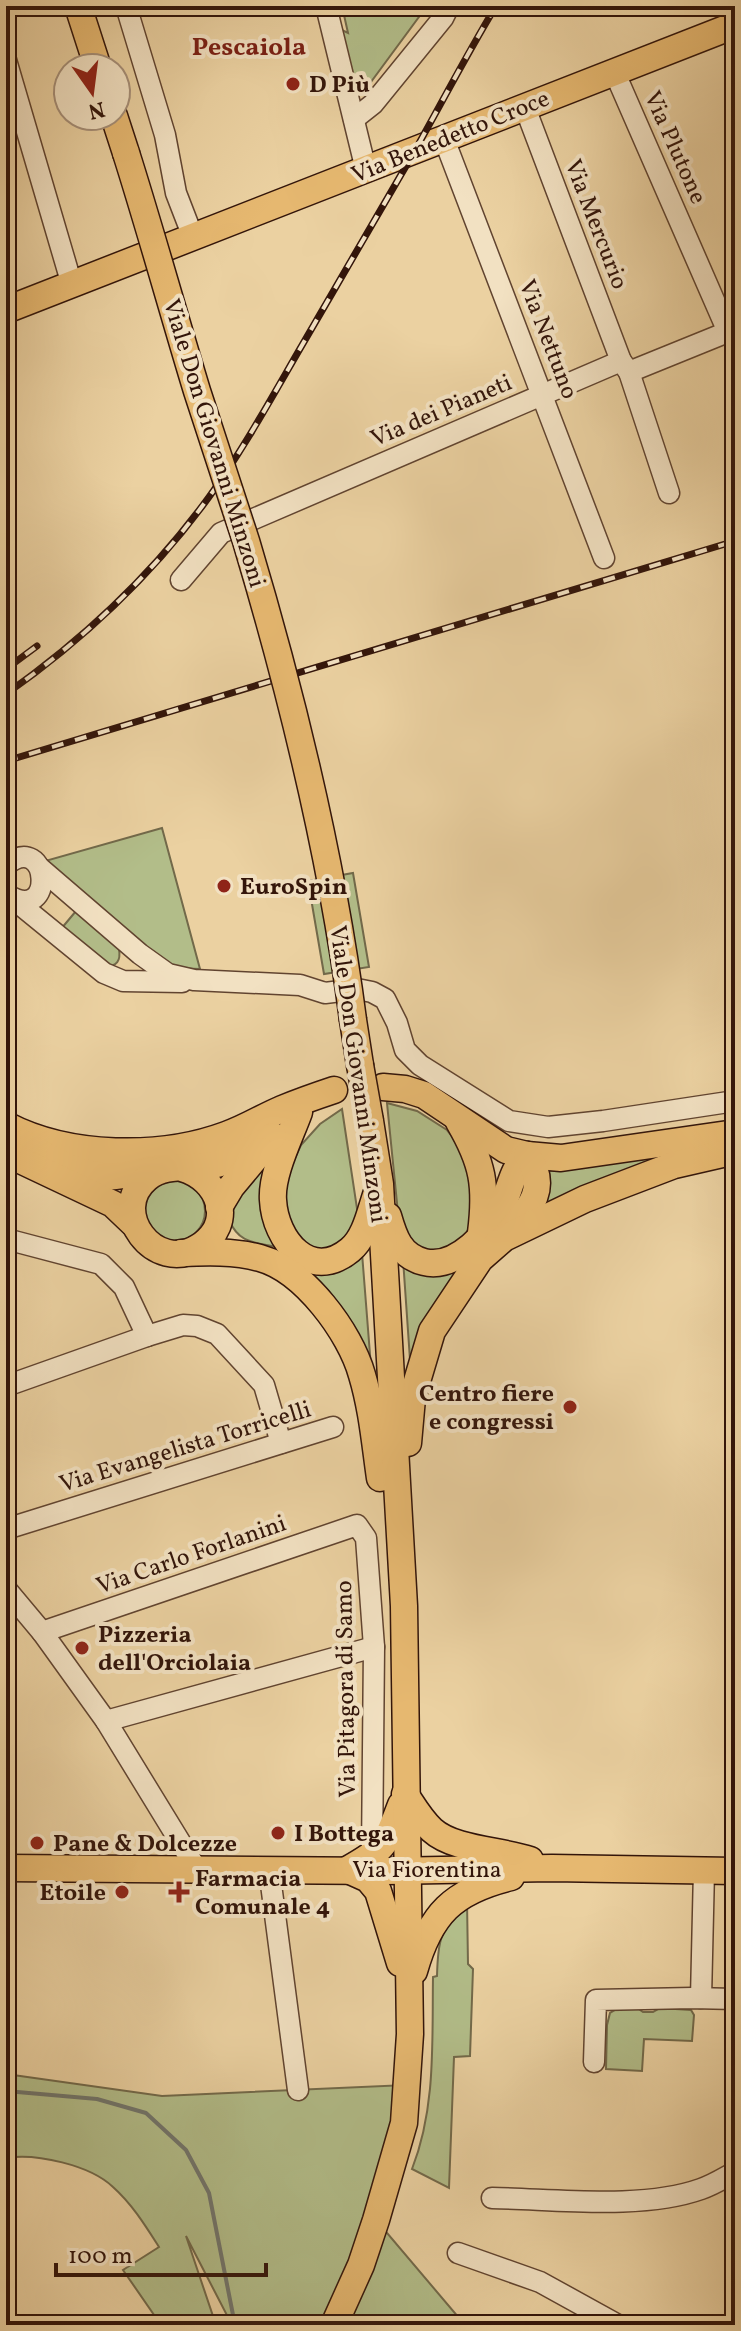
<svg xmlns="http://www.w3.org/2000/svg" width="741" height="2331" viewBox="0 0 741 2331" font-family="Vollkorn,serif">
  <rect width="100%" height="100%" fill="#ebd1a1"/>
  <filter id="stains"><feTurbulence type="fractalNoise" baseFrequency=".0025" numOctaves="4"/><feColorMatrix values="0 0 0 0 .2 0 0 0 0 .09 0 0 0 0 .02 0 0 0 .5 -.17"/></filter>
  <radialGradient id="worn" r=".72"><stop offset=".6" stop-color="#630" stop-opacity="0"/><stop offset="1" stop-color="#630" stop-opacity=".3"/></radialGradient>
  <!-- green -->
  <g fill="#b2bd89" stroke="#72694a" stroke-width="2">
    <polygon points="342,6 427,6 368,86 360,90 351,85 342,30 348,33"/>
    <polygon points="162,828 200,969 172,968 51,871 45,861"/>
    <polygon points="353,873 369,967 324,974 308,881"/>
    <path d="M76,911L119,949C121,961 117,966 105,967L61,929Z"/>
    <polygon points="387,1103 417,1111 447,1130 465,1152 474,1178 470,1226 461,1243 451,1252 420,1251 399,1223"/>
    <polygon points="342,1109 358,1215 348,1238 325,1251 311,1248 289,1226 285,1193 289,1171 301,1145 320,1124"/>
    <polygon points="677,1155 542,1214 548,1171"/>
    <path d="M267,1165L276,1247C253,1242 239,1243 229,1220L238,1190Z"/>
    <circle cx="175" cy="1211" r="30"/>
    <polygon points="518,1182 530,1183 411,1374 403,1259 441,1271"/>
    <polygon points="362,1253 371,1367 350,1320 328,1290 299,1267"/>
    <path d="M467,1901L468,1964L473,1969L470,2056L454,2057L449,2188L412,2169C436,2108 432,2042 433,1977L437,1976C438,1934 441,1933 467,1901Z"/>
    <polygon points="620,2007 636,2007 643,2012 653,2012 660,2008 691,2010 694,2015 692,2041 644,2039 642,2071 606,2069 607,2025 610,2013"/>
    <path d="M6,2074L162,2096L406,2085L376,2220L465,2325H232L186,2236L216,2325H161L123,2270L159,2247C145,2225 132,2204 113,2187C90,2165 36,2153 6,2158Z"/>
  </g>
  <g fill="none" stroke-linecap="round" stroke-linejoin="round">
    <!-- stream -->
    <polyline stroke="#71756c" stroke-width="4" points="6,2091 97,2099 146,2113 186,2150 209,2193 235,2325"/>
    <defs>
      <g id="minor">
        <polyline points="126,6 165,135 176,193 193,237"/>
        <polyline points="326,6 366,170"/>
        <polyline points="6,60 72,285"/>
        <polyline points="614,71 728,332"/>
        <polyline points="524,105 621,361"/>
        <polyline points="354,119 373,104 443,18 449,6"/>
        <polyline points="444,139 604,558"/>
        <polyline points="629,372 669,493"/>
        <polyline points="181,580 221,533 621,361 629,372 735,329"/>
        <path d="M6,865C50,830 56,925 8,895"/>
        <polyline points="40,868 140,954 168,974 194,980 300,985 325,993 357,989 372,992 385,999 397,1023 405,1050 420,1065 509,1121 548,1127 603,1121 735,1101"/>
        <polyline points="12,898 104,973 123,981 182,982"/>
        <polyline points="6,1239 101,1264 124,1287 147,1336"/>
        <polyline points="6,1386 147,1336 183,1325 197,1326 217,1334 264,1385 281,1443"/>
        <polyline points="6,1529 333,1427"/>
        <polyline points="6,1589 42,1632 106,1721 196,1868"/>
        <polyline points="42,1632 357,1525 366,1538 374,1647 372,1856"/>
        <polyline points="106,1721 374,1647"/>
        <polyline points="269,1869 298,2090"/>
        <polyline points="701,1998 704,1870"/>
        <polyline points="594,2062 596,2000 692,1998 735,1999"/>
        <path d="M492,2198C555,2199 642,2210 701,2189C713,2185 724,2178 735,2172"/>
        <polyline points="458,2253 540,2282 618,2325"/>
      </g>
      <g id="major">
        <polyline points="78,6 98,68"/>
        <polyline points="114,116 126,153"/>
        <path d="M6,310C249,216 491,118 735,25"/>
        <polyline points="353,1020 360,1065"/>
        <polyline points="383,1087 405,1089 424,1095 506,1150 527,1155 561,1158 735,1133"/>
        <path d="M299,1112C290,1137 271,1174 273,1200C275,1240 310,1283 350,1250C365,1238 370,1213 376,1195"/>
        <path d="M459,1122C483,1163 487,1186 481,1233"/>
        <path d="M6,1125C69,1158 161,1159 226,1135C246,1128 263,1117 282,1109C299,1102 316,1096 334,1090"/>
        <path d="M23,1143C52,1160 81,1178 116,1176C131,1175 146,1171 160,1169"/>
        <polyline points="6,1151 18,1159 113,1204 134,1224"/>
        <path d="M182,1168C220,1179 236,1223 199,1247C155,1275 107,1211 147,1178C166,1162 191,1170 213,1165C236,1160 254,1148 273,1136"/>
        <polyline points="219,1207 231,1187 261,1151"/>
        <path d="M388,1216C394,1237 400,1256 424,1262C456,1270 492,1231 503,1204C511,1186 512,1170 527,1155"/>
        <path d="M509,1232C531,1208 549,1187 527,1155"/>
        <path d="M181,1253C207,1252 234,1251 260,1258C304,1270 350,1332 362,1375C372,1408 375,1443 380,1478"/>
        <polyline points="408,1443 412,1398 432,1331 480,1259 504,1238 585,1199 674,1165 735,1151"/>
        <path d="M405,1794C413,1806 421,1820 432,1830C454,1850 501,1850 530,1860"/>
        <polyline points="6,1868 387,1871 552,1868 735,1871"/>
        <path d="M347,1870C386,1848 385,1846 401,1805"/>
        <polyline points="348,1870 368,1879 378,1891 400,1963"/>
        <path d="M414,1971C430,1914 453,1891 511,1877"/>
        <polyline points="334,2325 361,2265 376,2220 404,2123 410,2034 404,1606 380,1184 370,1121"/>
      </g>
    </defs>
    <!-- minor casing -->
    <use href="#minor" stroke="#614430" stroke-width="23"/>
    <!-- major casing -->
    <use href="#major" stroke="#33150a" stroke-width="29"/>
    <!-- minor -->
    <use href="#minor" stroke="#f2e1c2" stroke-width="20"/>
    <!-- major -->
    <use href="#major" stroke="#e6b870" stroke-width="26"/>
    <defs>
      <g id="rail">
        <polyline points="6,669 37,646"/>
        <path d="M6,694C84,639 153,574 209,497C243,450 272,397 301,347C338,283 376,218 413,154C441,104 467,54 496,6"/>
        <polyline points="6,761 735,541"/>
      </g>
    </defs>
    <!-- rail casing -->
    <use href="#rail" stroke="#33150a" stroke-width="7"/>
    <!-- rail -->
    <use href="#rail" stroke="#f2e1c2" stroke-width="4" stroke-dasharray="12" stroke-linecap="butt"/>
    <defs>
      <g id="major-bridge">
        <path d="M126,153C151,232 173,312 197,391C213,441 230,491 246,541C293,698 332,857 353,1020"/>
        <polyline points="360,1065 370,1121"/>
      </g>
    </defs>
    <!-- major-bridge casing -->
    <use href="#major-bridge" stroke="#33150a" stroke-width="29" stroke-linecap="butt"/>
    <!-- major-bridge -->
    <use href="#major-bridge" stroke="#e6b870" stroke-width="26"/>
  </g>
  <!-- markers -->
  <g fill="#8f2418" stroke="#f2e1c2" stroke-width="3">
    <circle cx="293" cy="84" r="8"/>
    <circle cx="224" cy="886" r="8"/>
    <circle cx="570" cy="1407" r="8"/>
    <circle cx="82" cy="1648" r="8"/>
    <circle cx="278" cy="1833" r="8"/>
    <circle cx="37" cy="1843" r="8"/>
    <circle cx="122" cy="1892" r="8"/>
    <path d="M175 1880h8v8h8v8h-8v8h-8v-8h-8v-8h8z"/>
  </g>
  <g text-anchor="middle" stroke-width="8" stroke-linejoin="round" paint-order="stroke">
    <!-- poi labels -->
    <g font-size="24" font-weight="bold" fill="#33150a" stroke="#f2e1c2" text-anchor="start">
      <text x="309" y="92">D Più</text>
      <text x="240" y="894">EuroSpin</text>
      <text x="554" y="1401" text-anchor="end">Centro fiere<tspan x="554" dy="28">e congressi</tspan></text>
      <text x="98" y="1642">Pizzeria<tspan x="98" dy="28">dell'Orciolaia</tspan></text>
      <text x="294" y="1841">I Bottega</text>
      <text x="53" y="1851">Pane &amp; Dolcezze</text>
      <text x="195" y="1886">Farmacia<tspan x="195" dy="28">Comunale 4</tspan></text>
      <text x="106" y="1900" text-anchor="end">Etoile</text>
    </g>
    <!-- street labels -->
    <g font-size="24" fill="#33150a" stroke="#f2e1c2">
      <text transform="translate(450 136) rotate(-22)" y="8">Via Benedetto Croce</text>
      <text transform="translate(676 147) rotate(66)" y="8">Via Plutone</text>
      <text transform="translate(597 224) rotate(69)" y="8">Via Mercurio</text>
      <text transform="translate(549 339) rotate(69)" y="8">Via Nettuno</text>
      <text transform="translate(441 410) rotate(-23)" y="8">Via dei Pianeti</text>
      <text transform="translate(215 443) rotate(73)" y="8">Viale Don Giovanni Minzoni</text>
      <text transform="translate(359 1074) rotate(82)" y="8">Viale Don Giovanni Minzoni</text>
      <text transform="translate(185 1446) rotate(-17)" y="8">Via Evangelista Torricelli</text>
      <text transform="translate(191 1554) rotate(-19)" y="8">Via Carlo Forlanini</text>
      <text transform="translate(345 1689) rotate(-91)" y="8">Via Pitagora di Samo</text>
      <text x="427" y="1877">Via Fiorentina</text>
    </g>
    <!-- neighbourhood labels -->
    <g font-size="26" font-weight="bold" fill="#7a1f14" stroke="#f2e1c2">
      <text x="249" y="55">Pescaiola</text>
    </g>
  </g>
  <!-- margin -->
  <rect width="741" height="2331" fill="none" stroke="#ebd1a1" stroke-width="32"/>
  <rect x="8" y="8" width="725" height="2315" fill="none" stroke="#33150a" stroke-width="4"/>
  <rect x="16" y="16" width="709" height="2299" fill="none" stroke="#33150a" stroke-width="2"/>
  <!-- north arrow -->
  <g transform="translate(92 92) rotate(166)"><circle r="38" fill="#f2e1c2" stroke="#a68f78" stroke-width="2"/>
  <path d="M0-6L14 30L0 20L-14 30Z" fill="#8f2418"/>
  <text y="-12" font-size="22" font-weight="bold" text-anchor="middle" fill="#33150a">N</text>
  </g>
  <!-- scale -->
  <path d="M56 2263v12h210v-12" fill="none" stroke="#33150a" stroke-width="4"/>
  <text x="68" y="2263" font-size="24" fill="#33150a" stroke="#f2e1c2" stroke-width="6" paint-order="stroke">100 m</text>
  <rect width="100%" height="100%" filter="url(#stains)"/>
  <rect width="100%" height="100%" fill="url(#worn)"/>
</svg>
